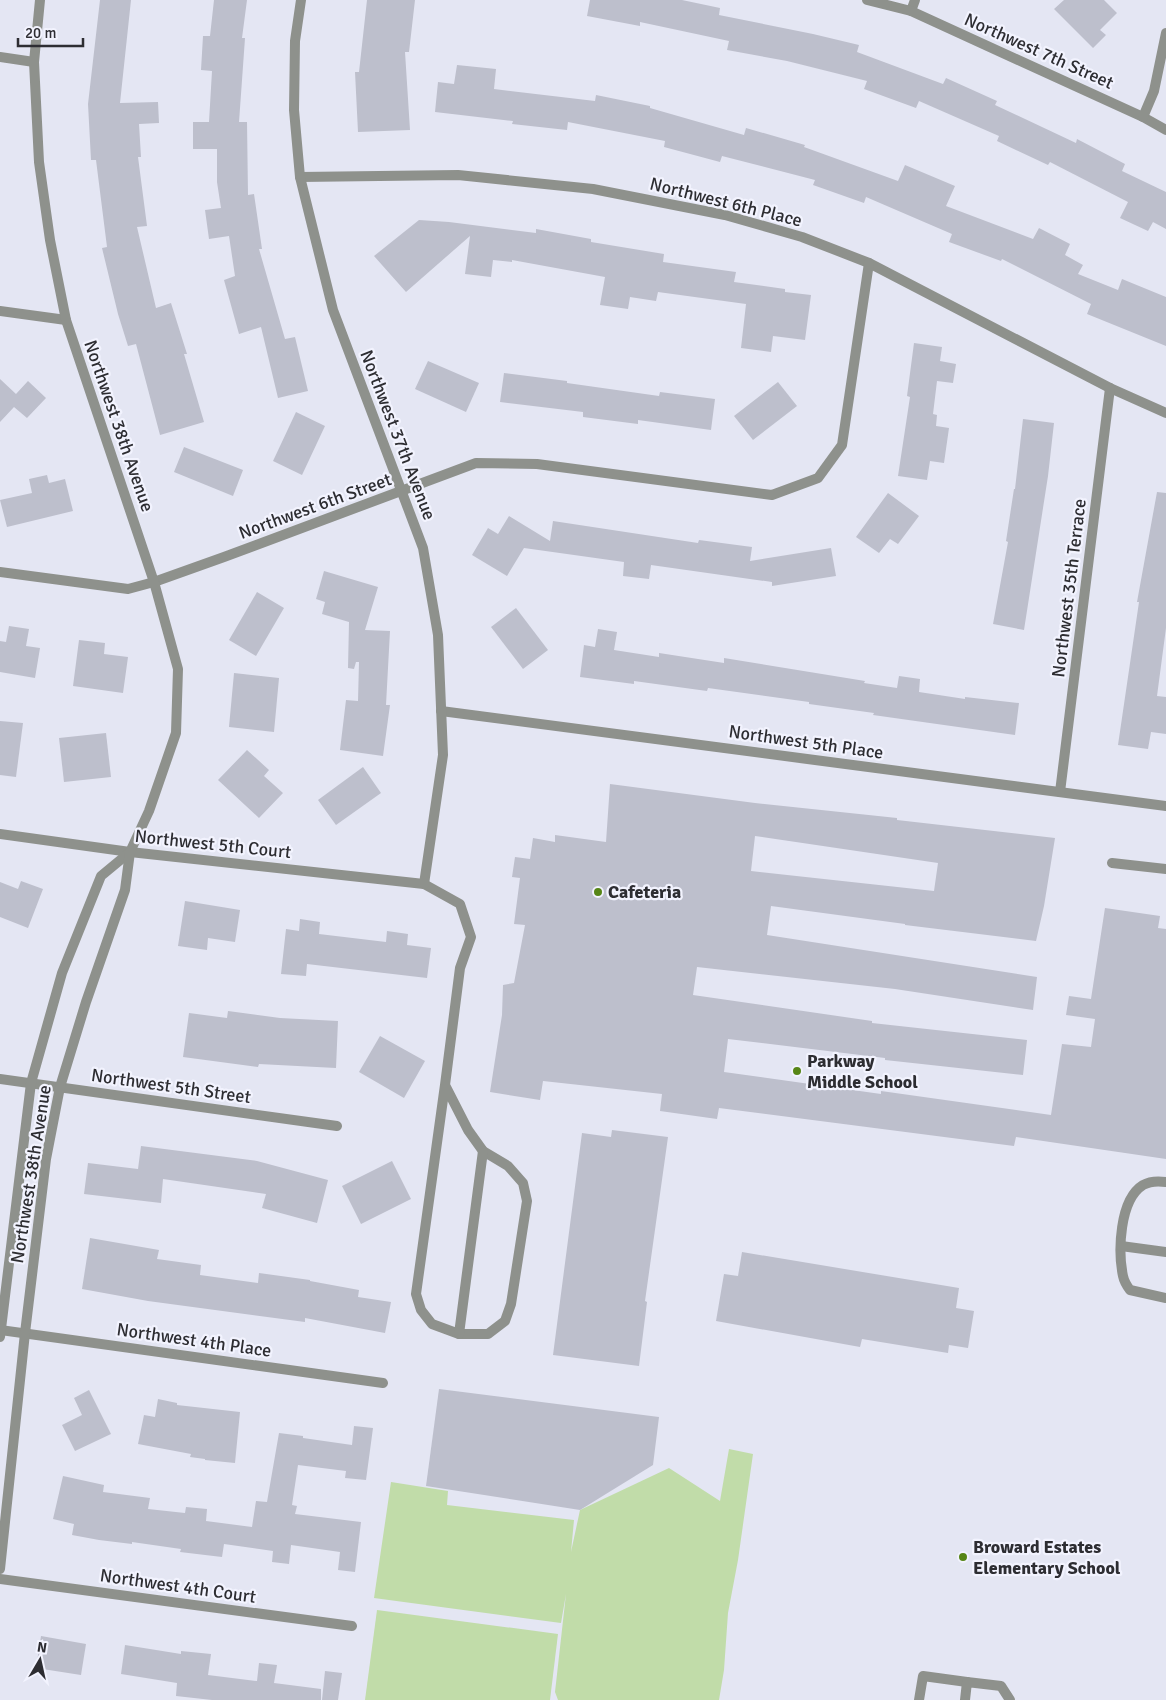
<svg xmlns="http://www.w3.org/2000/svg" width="1166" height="1700" viewBox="0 0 1166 1700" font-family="Signika,sans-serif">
  <rect width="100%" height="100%" fill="#e4e6f3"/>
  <!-- green -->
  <g fill="#c1dca9">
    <polygon points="729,1449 753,1454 738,1560 728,1613 724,1670 719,1700 558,1700 555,1692 566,1594 561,1623 374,1598 391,1482 448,1491 447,1505 574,1520 571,1552 580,1510 669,1468 720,1501"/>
    <polygon points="377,1610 558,1634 550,1700 365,1700"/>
  </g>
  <!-- building -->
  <g fill="#bdbfcc" fill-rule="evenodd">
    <polygon points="100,0 131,0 120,103 158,102 159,123 139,124 141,157 138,157 147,226 137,227 156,308 171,303 187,354 184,354 204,422 160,435 136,344 128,346 118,314 102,248 107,247 96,160 91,160 88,104"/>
    <polygon points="214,0 247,0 242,38 245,38 239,122 247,122 248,195 254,194 262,249 259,249 285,339 295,337 308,391 278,398 261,327 239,334 224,280 235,276 229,236 209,239 205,210 221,208 217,182 217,149 193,149 193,122 209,122 212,71 201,70 203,36 210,36"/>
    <polygon points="367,0 415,0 409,52 405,52 410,130 358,132 355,72 359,72"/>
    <polygon points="590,0 682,0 720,8 719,15 813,34 859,45 857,52 943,84 946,78 997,101 995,105 1076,143 1077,139 1125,164 1122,171 1166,192 1166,229 1153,222 1148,231 1120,218 1128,202 1050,162 1048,165 997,141 999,136 919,101 916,108 864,89 867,81 787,61 727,50 729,41 640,22 640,26 587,16"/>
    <polygon points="1064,0 1104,0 1117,13 1100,30 1106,35 1093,48 1054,9"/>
    <polygon points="457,65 496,69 494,89 595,101 596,95 650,106 650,108 744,135 746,128 805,145 804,147 898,181 905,165 955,186 946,206 1033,239 1039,228 1070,244 1065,255 1083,265 1078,274 1118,290 1122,279 1166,297 1166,346 1087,314 1091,304 1002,259 1001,261 949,242 952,234 866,197 864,203 813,185 815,180 722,156 720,162 664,147 665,141 568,122 567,130 512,124 513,121 435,112 438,82 454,84"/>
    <polygon points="419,220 449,222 536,233 536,229 591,239 591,242 664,254 663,262 736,272 734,282 785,289 785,292 811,295 805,340 773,336 771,352 741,348 746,304 658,292 656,301 630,297 628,309 600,305 605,277 512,260 512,262 493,260 491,277 465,274 470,236 406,292 374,256"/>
    <polygon points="914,343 942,347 940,361 956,364 953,383 937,381 933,414 937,415 936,426 949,428 944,463 930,461 927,480 898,476 910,397 907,396"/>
    <polygon points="428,361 479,383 466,412 415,389"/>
    <polygon points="504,373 567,381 567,383 659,396 660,392 715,399 711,430 638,420 638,424 583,417 583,412 500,402"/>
    <polygon points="0,379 16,394 28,381 46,398 27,418 14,407 0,422"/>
    <polygon points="778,382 797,406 753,440 734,416"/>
    <polygon points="296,412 325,426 302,475 273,461"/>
    <polygon points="1023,419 1054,423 1048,476 1024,630 993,624 1008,542 1006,541 1014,489 1015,489"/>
    <polygon points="184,447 243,470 233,496 174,472"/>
    <polygon points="47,475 49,483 65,479 73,511 7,527 0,500 32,493 29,479"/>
    <polygon points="1157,492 1166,493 1166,628 1157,696 1166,697 1166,734 1151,732 1148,749 1118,745 1139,602 1137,602"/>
    <polygon points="888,493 919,516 898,544 890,539 879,553 856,537"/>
    <polygon points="509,516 550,541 553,521 698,543 699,540 752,547 750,561 831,548 836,576 772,586 772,582 651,565 649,579 623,576 624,562 524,548 507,576 472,555 488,528 498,534"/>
    <polygon points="324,571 378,587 365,630 390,631 386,705 390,705 383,756 340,750 346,700 358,701 359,662 356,662 354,669 348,668 349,622 322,614 325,602 316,599"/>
    <polygon points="257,592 284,608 256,656 229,640"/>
    <polygon points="516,608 548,650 523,669 491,627"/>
    <polygon points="9,626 29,629 26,646 40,648 35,678 0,672 0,641 6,642"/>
    <polygon points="598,629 617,632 614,650 659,657 659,653 724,663 724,658 865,681 864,683 897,688 899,676 920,679 919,692 965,699 965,697 1019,703 1015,735 873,715 874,713 809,704 809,702 708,688 707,691 634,681 634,684 580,677 584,645 595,647"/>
    <polygon points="79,640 105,643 104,654 128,657 123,693 73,686"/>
    <polygon points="234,673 279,678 274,732 229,727"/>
    <polygon points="0,721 23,723 16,777 0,775"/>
    <polygon points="106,733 111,777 64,782 59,738"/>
    <polygon points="247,750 269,770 264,776 283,793 259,818 218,780"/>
    <polygon points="363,767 381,793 336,825 318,800"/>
    <path d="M610,784L755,803L897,818V820L1055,838L1044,906L1036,941L905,925V924L771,906L767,935L1037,977L1033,1010L895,989L697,967L693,995L872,1021V1023L1027,1040L1023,1075L885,1060V1058L728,1039L724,1072L881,1094V1091L1051,1115L1062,1044L1091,1047L1095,1019L1066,1015L1069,996L1091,999L1105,908L1160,916L1158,928L1166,929V1159L1016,1137L1014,1146L719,1108L717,1119L660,1111L662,1094L543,1081L540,1100L490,1092L502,1015L503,985L514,983L525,925L514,924L520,878L512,877L515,857L530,859L533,838L555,842V835L606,842ZM755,836L938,863L934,891L751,871Z"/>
    <polygon points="21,881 43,889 28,928 0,917 0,882 18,889"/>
    <polygon points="185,901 240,910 235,942 208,938 207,950 178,946"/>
    <polygon points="300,919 320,922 319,934 386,942 387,931 408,934 407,945 431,948 427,978 307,964 306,976 281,974 286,929 299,931"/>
    <polygon points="228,1011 280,1018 338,1021 336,1068 259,1064 258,1067 183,1057 189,1013 227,1018"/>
    <polygon points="380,1036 425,1061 404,1098 359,1072"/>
    <polygon points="612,1130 668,1137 645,1301 647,1302 639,1366 553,1355 582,1133 611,1137"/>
    <polygon points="141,1146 257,1161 328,1180 317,1223 262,1208 266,1194 163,1179 161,1203 84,1194 88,1163 138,1169"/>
    <polygon points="392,1161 411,1199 361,1224 342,1186"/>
    <polygon points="90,1238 159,1250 157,1259 201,1265 200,1275 258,1283 259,1273 310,1280 310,1281 359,1290 358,1297 391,1302 385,1333 305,1318 305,1322 148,1301 82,1289"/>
    <polygon points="742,1252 959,1288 956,1308 974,1311 968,1348 949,1345 948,1353 862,1339 860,1347 716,1321 724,1274 738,1276"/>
    <polygon points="439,1389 659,1417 653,1465 580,1510 426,1486"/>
    <polygon points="89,1390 111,1434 75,1451 62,1425 82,1415 74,1398"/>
    <polygon points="158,1399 177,1403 177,1405 240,1412 235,1463 205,1460 205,1459 190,1457 191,1454 138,1444 144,1415 155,1417"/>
    <polygon points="354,1426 373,1428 366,1480 345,1478 346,1471 298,1465 292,1505 297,1506 295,1514 361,1522 355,1572 338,1570 340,1552 291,1545 289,1564 272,1562 273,1551 224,1544 222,1557 180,1552 181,1549 132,1542 132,1544 99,1540 72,1535 74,1524 53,1519 63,1476 104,1485 103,1492 150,1498 148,1509 185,1513 186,1507 207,1509 206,1521 252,1527 256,1501 267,1502 279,1433 303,1436 303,1438 352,1445"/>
    <polygon points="41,1636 86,1644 81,1675 36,1668"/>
    <polygon points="125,1645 181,1654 181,1651 211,1654 208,1675 257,1681 259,1663 277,1665 274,1683 321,1689 321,1700 212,1700 176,1696 177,1683 121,1674"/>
    <polygon points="325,1671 342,1673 338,1700 322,1700"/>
  </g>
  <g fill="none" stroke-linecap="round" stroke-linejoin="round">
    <!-- service -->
    <g stroke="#8e918c" stroke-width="10">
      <polyline points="911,11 915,0"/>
      <polyline points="1112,863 1166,869"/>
      <polyline points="424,884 460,904 471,937 460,968 445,1085 416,1294 421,1310 432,1324 459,1334 488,1334 505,1321 511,1304 527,1201 523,1183 508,1166 483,1151 468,1130 445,1085"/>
      <path d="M1166,1182C1159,1181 1150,1181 1143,1185C1119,1200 1118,1252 1123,1276C1124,1281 1127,1286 1130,1290L1166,1298"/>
      <polyline points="1121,1246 1166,1252"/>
      <polyline points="459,1334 483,1151"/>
      <polyline points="919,1700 923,1676 967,1682"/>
      <polyline points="965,1700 967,1682 1001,1686 1010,1700"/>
    </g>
    <!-- minor -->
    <g stroke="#8e918c" stroke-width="10">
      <polyline points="867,0 911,11 1143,117 1166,130"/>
      <polyline points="0,57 34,62"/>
      <polyline points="1143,117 1154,91 1166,33"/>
      <polyline points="300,177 458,175 593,189 725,215 802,237 869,263 1110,388 1166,413"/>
      <polyline points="0,311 66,320"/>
      <polyline points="0,572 128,589 154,582 224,557 476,463 537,464 772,495 818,478 842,445 869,263"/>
      <polyline points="441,711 1166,806"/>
      <polyline points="1060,792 1110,388"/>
      <polyline points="0,834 130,852 424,884 443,755 438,635 423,548 333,310 300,177 294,110 295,41 301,0"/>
      <polyline points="0,1079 337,1126"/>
      <polyline points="0,1330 383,1383"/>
      <polyline points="0,1337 31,1083 62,973 101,876 130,852"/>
      <polyline points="0,1569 25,1333 46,1159 60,1087 86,1002 125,890 130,852 149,811 176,733 178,669 154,582 66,320 50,240 39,162 34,62 40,0"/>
      <polyline points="0,1579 352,1626"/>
    </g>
  </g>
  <!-- markers -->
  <g fill="#568516" stroke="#f2f3fe" stroke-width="2">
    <circle cx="598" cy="892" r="5"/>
    <circle cx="797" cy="1071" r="5"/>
    <circle cx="963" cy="1557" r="5"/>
  </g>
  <g text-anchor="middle" stroke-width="4.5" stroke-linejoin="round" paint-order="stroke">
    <!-- street labels -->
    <g font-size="18" fill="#2d2d32" stroke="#f2f3fe">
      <text transform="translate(1039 51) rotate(24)" y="6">Northwest 7th Street</text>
      <text transform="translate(726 202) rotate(14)" y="6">Northwest 6th Place</text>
      <text transform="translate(119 426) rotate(71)" y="6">Northwest 38th Avenue</text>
      <text transform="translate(398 435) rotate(69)" y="6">Northwest 37th Avenue</text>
      <text transform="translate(315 506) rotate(-20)" y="6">Northwest 6th Street</text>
      <text transform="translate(1069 588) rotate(-83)" y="6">Northwest 35th Terrace</text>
      <text transform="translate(806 742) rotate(8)" y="6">Northwest 5th Place</text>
      <text transform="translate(213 844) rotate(6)" y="6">Northwest 5th Court</text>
      <text transform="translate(171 1086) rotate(8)" y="6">Northwest 5th Street</text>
      <text transform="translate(31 1174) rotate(-81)" y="6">Northwest 38th Avenue</text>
      <text transform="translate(194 1340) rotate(8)" y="6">Northwest 4th Place</text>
      <text transform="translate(178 1586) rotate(8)" y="6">Northwest 4th Court</text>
    </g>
    <!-- poi labels -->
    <g font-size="18" font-weight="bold" fill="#2d2d32" stroke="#f2f3fe" text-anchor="start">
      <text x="608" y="898">Cafeteria</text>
      <text x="807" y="1067">Parkway<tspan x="807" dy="21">Middle School</tspan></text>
      <text x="973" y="1553">Broward Estates<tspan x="973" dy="21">Elementary School</tspan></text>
    </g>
  </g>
  <!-- north arrow -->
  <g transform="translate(40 1660) rotate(9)" stroke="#f2f3fe" stroke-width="4" paint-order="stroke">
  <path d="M0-4L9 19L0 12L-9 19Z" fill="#2d2d32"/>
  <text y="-8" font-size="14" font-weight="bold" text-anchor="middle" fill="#2d2d32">N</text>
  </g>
  <!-- scale -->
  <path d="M18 38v8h65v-8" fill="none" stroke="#2d2d32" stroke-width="2.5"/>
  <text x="25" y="38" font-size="15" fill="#2d2d32" stroke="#f2f3fe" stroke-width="4" paint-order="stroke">20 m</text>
</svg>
